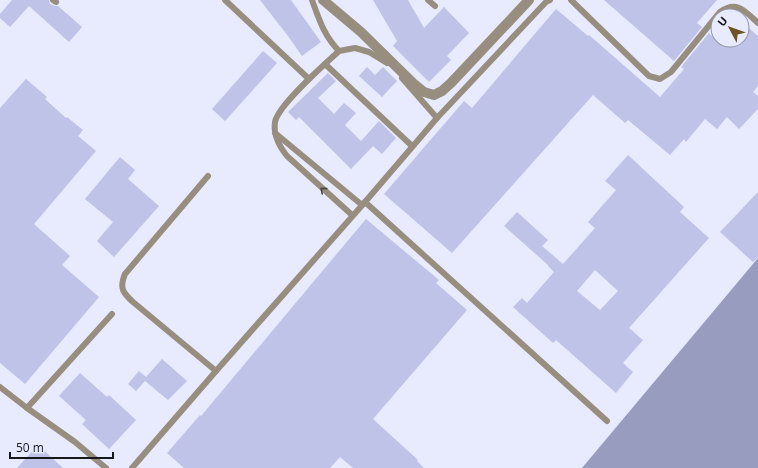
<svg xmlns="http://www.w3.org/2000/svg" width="758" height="468" viewBox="0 0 758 468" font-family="'Open Sans',sans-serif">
  <rect width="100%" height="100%" fill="#e8eafe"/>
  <!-- water -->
  <polygon fill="#989cbf" points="758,258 758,468 582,468"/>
  <!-- building -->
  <g fill="#bfc3e8" fill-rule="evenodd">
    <polygon points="12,0 49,0 50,4 55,6 58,6 82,27 69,42 29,6 10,27 0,18 0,14"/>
    <polygon points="260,0 291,0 321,42 302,56 288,36"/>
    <polygon points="373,0 408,0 424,28 444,7 469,33 447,56 451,60 429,82 393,46 397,41"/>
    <polygon points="604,0 717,0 697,23 702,27 674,61"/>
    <polygon points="556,9 588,36 589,35 660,97 684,69 681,67 709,33 716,40 742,40 742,22 758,36 758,86 753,92 758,96 758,109 739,129 727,117 717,129 705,119 686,142 684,139 670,155 628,120 625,123 593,95 452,253 384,194 464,101 472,108"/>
    <polygon points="263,51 277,63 225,121 212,109"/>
    <polygon points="367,67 375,75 383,67 397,81 382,97 359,76"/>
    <polygon points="328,73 336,81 318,98 334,114 344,103 356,113 345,125 361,141 379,121 396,138 382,154 373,146 351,169 299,117 296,120 288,112"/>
    <polygon points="26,79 47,97 45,99 66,118 67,117 83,130 78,136 96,151 34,224 70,256 62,265 99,297 25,384 0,363 0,108"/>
    <path d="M628,155L684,207L680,212L709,238L629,328L643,340L623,363L633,372L616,393L556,340L553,343L513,307L522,298L527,303L554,272L548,266V265L504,226L517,212L548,240L542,246L563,264L595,228L588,222L616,190L605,181ZM595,270L618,291L600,310L577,291Z"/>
    <polygon points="120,157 135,170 128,179 159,206 114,257 97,241 113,222 85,199"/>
    <polygon points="758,192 758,257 753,262 720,232"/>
    <polygon points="366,219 439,280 436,283 467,310 373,419 418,460 417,461 424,468 353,468 340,457 330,468 184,468 167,453 200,415 201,416"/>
    <polygon points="162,359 187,381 168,400 145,381 136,391 128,384 139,371 146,377"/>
    <polygon points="80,373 107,397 109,395 136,420 109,449 82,424 86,420 59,396"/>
    <polygon points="38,445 63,468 17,468"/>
  </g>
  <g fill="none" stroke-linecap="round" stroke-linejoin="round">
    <!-- service -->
    <g stroke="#988e80" stroke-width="6">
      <polyline points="53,0 56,2"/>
      <polyline points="225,0 309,79"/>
      <path d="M312,0C319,19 324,36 339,51L355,48L369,52L387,63"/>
      <polyline points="428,0 435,6"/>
      <path d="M571,0L649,76L660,79L671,72L720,12C737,0 745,11 758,23"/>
      <path d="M339,51C325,64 278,105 275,122C273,135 279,146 287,156L352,215"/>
      <polyline points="325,64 412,146"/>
      <polyline points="402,78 437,118 546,2 550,0"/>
      <polyline points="275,133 362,205"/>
      <path d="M208,176L125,274C119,288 123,293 133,302L216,371L365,202L607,421"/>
      <polyline points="365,202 437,118"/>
      <polyline points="0,387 27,408 112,314"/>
      <polyline points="27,408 75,442 106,468"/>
      <polyline points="132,468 216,371"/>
    </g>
    <!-- minor -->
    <polyline stroke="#988e80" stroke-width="10" points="323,0 361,32 413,83 424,92 434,95 442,91 451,83 529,0"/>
  </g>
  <!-- one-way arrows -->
  <defs><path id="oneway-chevron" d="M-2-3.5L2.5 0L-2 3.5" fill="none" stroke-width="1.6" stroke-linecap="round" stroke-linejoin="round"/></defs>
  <use stroke="#4b4745" href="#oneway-chevron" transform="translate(323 190) rotate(-139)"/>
  <!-- north arrow -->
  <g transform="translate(730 28) rotate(311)"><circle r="19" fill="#e8eafe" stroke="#9496a4"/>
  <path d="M0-3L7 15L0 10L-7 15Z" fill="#6d5224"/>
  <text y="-6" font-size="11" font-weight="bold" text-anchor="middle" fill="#17171e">U</text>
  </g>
  <!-- scale -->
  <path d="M10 452v6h103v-6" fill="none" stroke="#17171e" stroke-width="2"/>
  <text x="16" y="452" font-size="12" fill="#17171e" stroke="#e8eafe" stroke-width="3" paint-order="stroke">50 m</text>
</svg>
